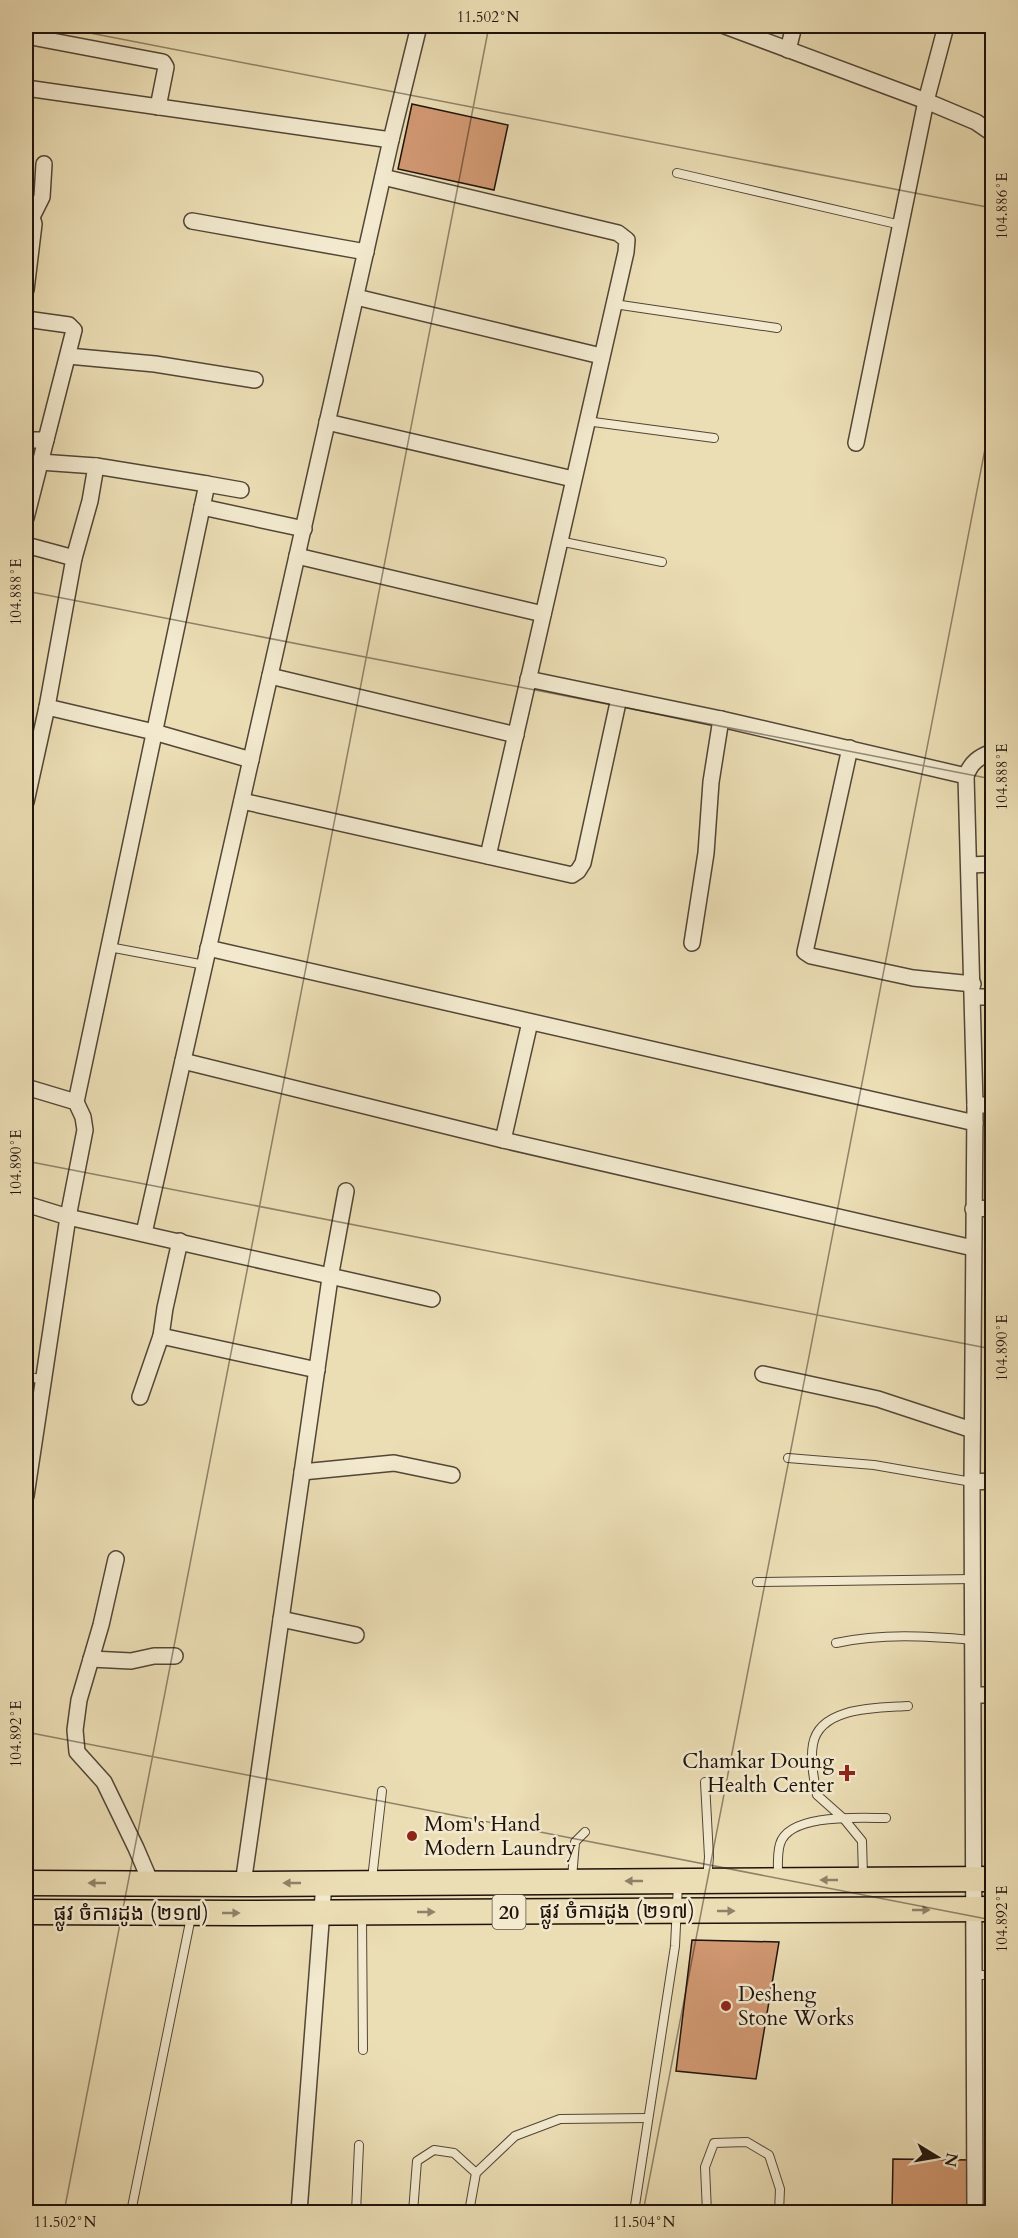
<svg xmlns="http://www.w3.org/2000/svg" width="1018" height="2238" viewBox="0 0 1018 2238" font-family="Cardo,'Noto Sans Khmer',serif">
  <rect width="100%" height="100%" fill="#ebddb4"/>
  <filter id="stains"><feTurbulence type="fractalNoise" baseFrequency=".00333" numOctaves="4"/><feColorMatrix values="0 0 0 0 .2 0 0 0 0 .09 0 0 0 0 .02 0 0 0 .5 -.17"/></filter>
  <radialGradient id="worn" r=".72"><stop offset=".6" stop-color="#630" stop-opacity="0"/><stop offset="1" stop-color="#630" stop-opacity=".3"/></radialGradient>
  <!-- building -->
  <g fill="#d19872" stroke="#1f130c" stroke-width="1.5">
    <polygon points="412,104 508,125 494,190 398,169"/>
    <polygon points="692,1940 779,1942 756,2079 676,2071"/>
    <polygon points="893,2159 972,2160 971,2212 892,2212"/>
  </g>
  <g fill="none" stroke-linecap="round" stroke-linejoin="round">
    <defs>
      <g id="service">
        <polyline points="677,173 901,225"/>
        <polyline points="614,304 777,328"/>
        <polyline points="586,421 714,438"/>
        <polyline points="559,541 662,562"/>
        <polyline points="109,947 205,965"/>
        <polyline points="26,1376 43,1380"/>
        <polyline points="788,1458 874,1465 972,1482"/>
        <polyline points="757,1582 973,1579"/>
        <path d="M836,1643C882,1633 927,1636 973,1640"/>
        <polyline points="705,1782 709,1857 707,1879"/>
        <path d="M863,1876L862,1841L844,1819L817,1795C814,1779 810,1761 813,1744C820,1706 879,1708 908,1706"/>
        <path d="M778,1877C778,1867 777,1853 780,1844C789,1813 860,1818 886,1818"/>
        <polyline points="572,1878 575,1842 585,1832"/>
        <polyline points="372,1879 382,1791"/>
        <polyline points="362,1917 363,2050"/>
        <polyline points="973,1975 992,1975"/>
        <polyline points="131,2212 191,1917"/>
        <polyline points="356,2212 359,2145"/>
        <polyline points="413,2212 417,2161 434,2150 454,2153 476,2173"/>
        <polyline points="469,2212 476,2173 515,2136 560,2119 648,2118"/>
        <polyline points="634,2212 675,1946 678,1884"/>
        <polyline points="707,2212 705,2167 714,2143 747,2142 769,2155 780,2189 779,2212"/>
      </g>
      <g id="minor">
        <polyline points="725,26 926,101 976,122 992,133"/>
        <polyline points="26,36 163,62 166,67 158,107"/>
        <polyline points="788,50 794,26"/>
        <polyline points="26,88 391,140"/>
        <polyline points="383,177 618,233 627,240 626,252 488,856"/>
        <polyline points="26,213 32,217 34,224 26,290"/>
        <polyline points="32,217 42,197 44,164"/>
        <polyline points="192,221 366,252"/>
        <polyline points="356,297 601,356"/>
        <polyline points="26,319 69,325 74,330 26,518"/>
        <polyline points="68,356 155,364 255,380"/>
        <polyline points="327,422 573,479"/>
        <polyline points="26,440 46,440"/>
        <polyline points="856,443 926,101 946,26"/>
        <polyline points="207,484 241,490"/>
        <polyline points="202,507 304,529"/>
        <polyline points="26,545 74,558"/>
        <polyline points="297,556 543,614"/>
        <polyline points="270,676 516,735"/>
        <polyline points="528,679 721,719 966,776"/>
        <polyline points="47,707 154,732 251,760"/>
        <polyline points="850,748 805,952 811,956 913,978 973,984"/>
        <polyline points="242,801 572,875 578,871 583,863 619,698"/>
        <polyline points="26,802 47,707 74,558 90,501 96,466 40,462"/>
        <polyline points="970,865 992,864"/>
        <polyline points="692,943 706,853 711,782 721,719"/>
        <polyline points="208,948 975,1123"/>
        <polyline points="973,997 992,997"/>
        <polyline points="183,1061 503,1140 973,1248"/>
        <polyline points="26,1087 76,1102 83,1117 85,1130 68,1217 26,1496"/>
        <polyline points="76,1102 207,484 96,466"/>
        <polyline points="975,1105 992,1105"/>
        <polyline points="503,1140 530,1022"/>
        <polyline points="26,1204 68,1217 432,1299"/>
        <polyline points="973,1209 992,1208"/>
        <polyline points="144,1233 391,140 419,26"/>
        <polyline points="161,1336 317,1370"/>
        <polyline points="763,1374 878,1399 972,1430"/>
        <polyline points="140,1397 161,1336 165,1308 180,1241"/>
        <polyline points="302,1472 394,1463 452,1475"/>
        <polyline points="972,1482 992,1481"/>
        <polyline points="116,1559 101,1625 79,1700 75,1730 77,1752 104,1782 136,1848 151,1883"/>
        <polyline points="281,1619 356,1635"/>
        <polyline points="91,1659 131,1661 154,1656 175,1656"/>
        <polyline points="974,1695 992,1695"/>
        <polyline points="243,1884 330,1278 346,1191"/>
        <polyline points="299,2212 324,1883"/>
        <path d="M975,2212L972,1482L975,1105L966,776C971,762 979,757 992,752"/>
      </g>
      <g id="primary">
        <polyline points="26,1883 243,1884 992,1879"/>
        <polyline points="26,1912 239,1913 992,1909"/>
      </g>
    </defs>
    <!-- service casing -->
    <use href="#service" stroke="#524636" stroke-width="10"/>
    <!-- minor casing -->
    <use href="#minor" stroke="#524636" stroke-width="18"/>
    <!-- primary casing -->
    <use href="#primary" stroke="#1f130c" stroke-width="27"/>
    <!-- service -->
    <use href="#service" stroke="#f2e9ce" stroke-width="8"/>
    <!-- minor -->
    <use href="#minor" stroke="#f2e9ce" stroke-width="15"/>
    <!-- primary -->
    <use href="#primary" stroke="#ebddb4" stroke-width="24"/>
  </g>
  <!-- one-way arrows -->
  <defs><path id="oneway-solid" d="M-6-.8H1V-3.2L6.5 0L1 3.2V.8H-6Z" transform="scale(1.5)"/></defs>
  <g fill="#8f8268">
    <use href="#oneway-solid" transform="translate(829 1880) rotate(180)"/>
    <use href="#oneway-solid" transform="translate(634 1881) rotate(180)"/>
    <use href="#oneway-solid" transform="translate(97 1883) rotate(-180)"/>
    <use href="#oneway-solid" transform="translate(292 1883) rotate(180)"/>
    <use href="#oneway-solid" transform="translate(921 1910)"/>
    <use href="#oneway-solid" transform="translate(726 1911)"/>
    <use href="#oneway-solid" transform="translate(426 1912)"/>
    <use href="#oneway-solid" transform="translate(231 1913)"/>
  </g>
  <!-- ticks -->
  <path fill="none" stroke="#1f130c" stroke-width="1.5" stroke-opacity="0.45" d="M54,26L992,208M26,591L992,779M26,1161L992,1349M26,1732L992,1920M64,2212L489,26M643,2212L992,413"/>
  <!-- markers -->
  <g fill="#8f2418" stroke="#f2e9ce" stroke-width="2">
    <path d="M844 1764h6v6h6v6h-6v6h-6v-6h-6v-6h6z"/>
    <circle cx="412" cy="1836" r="6"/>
    <circle cx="726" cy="2006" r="6"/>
  </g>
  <g text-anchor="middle" stroke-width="5" stroke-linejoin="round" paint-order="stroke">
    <!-- shield labels -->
    <rect fill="#f2e9ce" stroke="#5e5346" stroke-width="1.5" x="492.5" y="1895" width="33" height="34" rx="4.5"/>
    <g font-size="20" font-weight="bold" fill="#1f130c">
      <text x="509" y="1919">20</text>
    </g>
    <!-- poi labels -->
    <g font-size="21" fill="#1f130c" stroke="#f2e9ce" text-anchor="start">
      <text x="834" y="1768" text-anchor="end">Chamkar Doung<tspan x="834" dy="24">Health Center</tspan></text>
      <text x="424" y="1831">Mom's Hand<tspan x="424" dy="24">Modern Laundry</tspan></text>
      <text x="738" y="2001">Desheng<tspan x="738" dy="24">Stone Works</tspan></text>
    </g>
    <!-- street labels -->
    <g font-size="21" fill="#1f130c" stroke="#f2e9ce">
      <text x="617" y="1918">ផ្លូវ ចំការដូង (២១៧)</text>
      <text x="131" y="1920">ផ្លូវ ចំការដូង (២១៧)</text>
    </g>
  </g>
  <!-- margin -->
  <rect width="1018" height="2238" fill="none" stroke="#ebddb4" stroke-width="66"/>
  <!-- north arrow -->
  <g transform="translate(937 2157) rotate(101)" stroke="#f2e9ce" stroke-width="4.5" paint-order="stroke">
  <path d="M0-4.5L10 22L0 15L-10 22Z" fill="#1f130c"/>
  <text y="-9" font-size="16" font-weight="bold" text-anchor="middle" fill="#1f130c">N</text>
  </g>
  <rect x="33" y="33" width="952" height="2172" fill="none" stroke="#1f130c" stroke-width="2"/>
  <g font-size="15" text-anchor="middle" fill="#1f130c">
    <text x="488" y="22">11.502°N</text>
    <text transform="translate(1002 206) rotate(-90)" y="5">104.886°E</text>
    <text transform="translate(16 592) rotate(-90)" y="5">104.888°E</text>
    <text transform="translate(1002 777) rotate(-90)" y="5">104.888°E</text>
    <text transform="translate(16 1163) rotate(-90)" y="5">104.890°E</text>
    <text transform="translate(1002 1348) rotate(-90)" y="5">104.890°E</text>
    <text transform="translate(16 1734) rotate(-90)" y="5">104.892°E</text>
    <text transform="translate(1002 1919) rotate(-90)" y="5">104.892°E</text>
    <text x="65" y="2227">11.502°N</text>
    <text x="644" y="2227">11.504°N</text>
  </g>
  <rect width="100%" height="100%" filter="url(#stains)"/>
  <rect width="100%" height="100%" fill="url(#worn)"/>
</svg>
